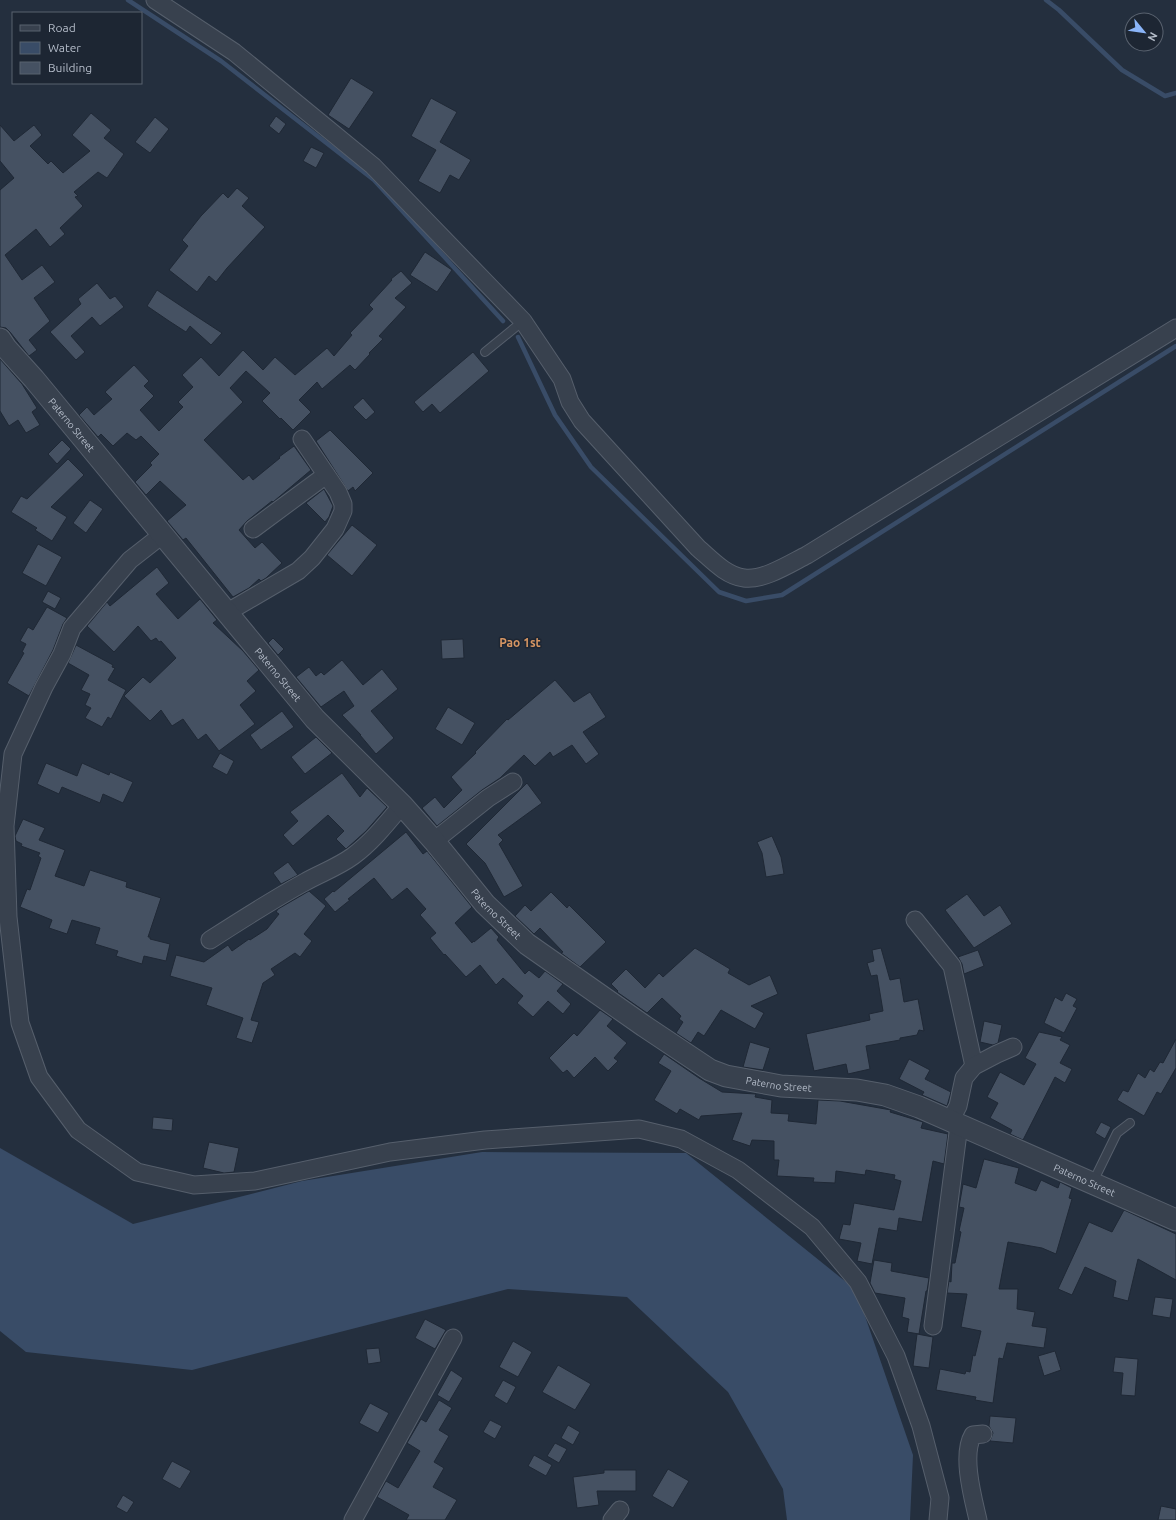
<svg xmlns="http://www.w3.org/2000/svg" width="1176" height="1520" viewBox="0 0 1176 1520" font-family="Ubuntu,sans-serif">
  <rect width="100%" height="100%" fill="#242f3e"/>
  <!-- water -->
  <polygon fill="#394c67" points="0,1148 133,1224 302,1181 482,1152 686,1153 856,1290 913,1455 910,1520 787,1520 783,1489 728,1392 627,1297 508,1289 192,1370 26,1352 0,1331"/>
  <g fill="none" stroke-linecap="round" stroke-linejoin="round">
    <!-- stream -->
    <g stroke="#394c67" stroke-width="4.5">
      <polyline points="128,0 221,61 374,180 503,321"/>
      <polyline points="1046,0 1059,10 1122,70 1165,96 1176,93"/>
      <polyline points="518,337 555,415 591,467 719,592 746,601 782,595 1176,346"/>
    </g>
  </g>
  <!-- building -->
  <g fill="#455162" stroke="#1f2835">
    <polygon points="351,78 374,92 349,129 328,115"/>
    <polygon points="431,98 457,112 440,142 471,160 459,180 450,175 440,193 418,181 436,150 411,136"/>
    <polygon points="91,113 111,130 104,138 124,154 107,178 98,172 74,192 78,196 75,197 83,206 60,228 65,234 50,247 36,229 5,255 22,280 42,265 55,282 34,298 50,321 29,340 37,350 29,356 10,332 6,328 0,327 0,190 14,178 0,161 0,125 14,141 34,125 42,135 30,146 48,164 51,161 63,173 90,151 72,135"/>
    <polygon points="276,116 286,124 279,134 269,126"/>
    <polygon points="155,117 169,129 150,153 135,142"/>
    <polygon points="311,147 324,153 316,168 303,161"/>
    <polygon points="237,188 249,198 242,206 265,227 227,268 216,282 209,276 197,292 169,270 188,246 182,240 201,216 223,193 228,198"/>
    <polygon points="425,252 452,270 437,292 410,275"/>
    <polygon points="401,271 412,283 395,298 406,307 379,336 383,339 369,353 370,354 355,370 350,365 322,389 317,382 299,400 311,412 293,430 281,418 280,419 262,401 270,393 246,371 230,388 243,402 204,440 243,480 249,475 253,480 280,458 279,457 294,446 311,470 273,502 272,501 247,521 239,530 255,548 262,542 282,563 266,578 261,581 259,579 249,588 233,597 186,538 183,540 167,521 186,505 160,481 146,495 135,482 152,465 150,463 159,454 141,436 136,440 127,433 113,446 101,434 98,437 79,415 87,407 94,415 112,399 105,392 134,365 149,381 144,386 154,396 140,410 159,431 183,407 178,402 193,387 182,375 201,357 219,376 243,350 263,370 275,357 295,375 327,348 334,356 352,335 350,333 373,309 369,305 392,280 391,279"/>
    <polygon points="97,283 110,299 115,296 124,307 100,326 92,317 71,336 85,352 76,360 50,332 81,304 78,299"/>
    <polygon points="157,290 196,316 222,333 211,345 190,326 186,332 169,321 147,306"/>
    <polygon points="473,352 489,371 440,413 432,404 423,412 414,402"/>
    <polygon points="0,359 22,384 37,408 32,412 40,425 26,433 18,420 9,426 0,411"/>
    <polygon points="363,398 375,412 366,420 353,407"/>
    <polygon points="330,430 373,473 355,491 353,487 348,491 316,441"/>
    <polygon points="62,440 71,449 57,464 48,454"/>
    <polygon points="68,459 84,475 51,507 67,517 52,541 35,530 37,528 11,512 21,496 27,499"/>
    <polygon points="324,489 333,506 329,517 325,522 306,503"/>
    <polygon points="90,500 103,509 86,533 73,523"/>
    <polygon points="352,525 377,545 352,576 327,555"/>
    <polygon points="38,544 62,557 46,586 22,573"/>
    <polygon points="157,567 169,583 156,594 178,619 200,599 217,620 213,623 243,651 259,670 247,681 256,691 240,705 255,724 219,751 206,734 198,740 183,719 172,726 161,710 150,721 124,696 143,677 150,683 176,658 161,641 159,642 156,638 151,641 138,626 114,652 87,626 107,602 110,606"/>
    <polygon points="48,591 61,598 55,609 42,602"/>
    <polygon points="47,607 67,618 63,624 53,650 29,696 7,683 24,653 22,652 26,644 20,641 28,627 33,630"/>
    <polygon points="273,638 284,649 278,655 268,643"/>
    <polygon points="463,639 464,658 442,659 441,640"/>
    <polygon points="76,645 113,665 112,667 115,668 108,680 126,690 111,719 108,717 102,727 85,718 91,708 85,705 90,694 81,690 89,675 68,663"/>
    <polygon points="342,660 363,685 382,669 398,689 371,711 394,738 376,754 360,735 361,735 342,715 354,706 344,691 321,707 296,677 309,667 316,676 321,672 324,675"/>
    <polygon points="555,680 574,702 590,692 606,717 583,732 599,754 586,764 572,745 553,757 550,752 535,766 524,755 500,778 482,790 437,826 422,808 435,797 444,808 462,790 451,777 476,753 475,752 507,719 508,720"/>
    <polygon points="448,707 475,723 462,745 435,729"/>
    <polygon points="282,711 294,727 261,750 250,735"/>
    <polygon points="316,737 332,753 305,774 291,757"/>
    <polygon points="220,753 234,761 227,775 212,767"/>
    <polygon points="46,763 77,776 82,763 109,775 110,772 133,782 123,803 103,794 100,803 62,787 59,794 37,784"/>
    <polygon points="342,773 360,797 367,788 387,807 366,831 346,849 336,839 344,831 328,815 293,846 283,835 298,821 290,812"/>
    <polygon points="527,783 542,803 498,835 503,840 499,844 523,886 504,897 485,863 466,844"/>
    <polygon points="23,819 45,828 39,840 65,850 55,876 84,886 90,870 127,882 126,887 161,898 148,937 150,937 150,939 170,944 166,961 144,956 142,964 116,956 118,951 95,944 100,928 72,920 67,934 49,928 52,920 20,907 27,889 30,890 41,858 38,856 40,853 21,846 22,844 16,841 15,836"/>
    <polygon points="406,832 423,854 427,851 472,907 455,923 472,943 473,941 474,942 491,928 499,937 497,940 525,974 529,970 539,978 545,971 563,984 557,991 571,1004 563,1014 548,1001 533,1017 517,1003 523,996 503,978 496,985 480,965 466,977 445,954 444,955 430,938 436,933 420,915 426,909 407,888 392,900 374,878 348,899 350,900 335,912 324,899 333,891 334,892"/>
    <polygon points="772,836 781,857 784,874 766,877 762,853 757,842"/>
    <polygon points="288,862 298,875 281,884 273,873"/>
    <polygon points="309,891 326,906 304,934 312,941 300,957 295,953 271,969 275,975 263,983 251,1020 259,1022 252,1043 236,1038 243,1018 206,1005 212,988 170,976 176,955 204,962 228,945 232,951 249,939 250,940 267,929 279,914 276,912 278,909"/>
    <polygon points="551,892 567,908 569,905 606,942 580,967 561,953 563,952 540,928 534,934 515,916 525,905 531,911"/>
    <polygon points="967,894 984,916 1000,905 1012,924 974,948 945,910"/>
    <polygon points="695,948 730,969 728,973 749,985 770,975 778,994 751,1006 764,1013 755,1029 721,1010 704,1036 698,1032 691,1043 676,1033 683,1022 679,1019 681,1016 662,998 647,1013 617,992 618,991 611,984 626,969 645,988 659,973 663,977"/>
    <polygon points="881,948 890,980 900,978 904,1002 918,999 924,1031 919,1030 917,1035 900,1038 900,1040 866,1046 870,1069 848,1074 846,1064 814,1071 806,1034 870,1020 869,1014 883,1011 877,975 871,976 867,963 874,961 872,950"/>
    <polygon points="978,950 984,966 964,974 962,964 958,957"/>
    <polygon points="1066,993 1077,999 1073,1006 1077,1008 1064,1033 1044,1023 1055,997 1062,1001"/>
    <polygon points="600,1010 613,1019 607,1026 627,1043 614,1058 618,1061 608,1071 595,1057 574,1078 567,1070 563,1073 549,1058 574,1033 577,1036"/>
    <polygon points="984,1021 1002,1025 998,1043 993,1045 980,1042"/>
    <polygon points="1039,1032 1062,1037 1060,1040 1070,1045 1060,1063 1072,1069 1065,1083 1055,1077 1023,1140 1010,1134 1012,1130 990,1118 998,1103 987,1097 1000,1072 1024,1085 1036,1064 1025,1058"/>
    <polygon points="1176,1039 1176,1068 1161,1094 1157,1092 1144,1116 1117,1100 1123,1090 1128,1092 1138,1073 1145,1078 1150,1069 1154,1072 1160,1062 1163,1063"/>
    <polygon points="750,1042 770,1048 763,1070 743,1067"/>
    <polygon points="664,1054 699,1078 722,1092 756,1094 755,1097 772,1100 771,1113 789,1114 788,1121 816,1124 818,1100 840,1101 891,1110 890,1112 923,1122 921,1128 948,1134 944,1164 933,1161 922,1222 899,1218 897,1231 879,1228 872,1264 857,1261 861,1243 839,1239 843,1224 850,1225 854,1203 894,1210 901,1181 894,1179 895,1175 866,1170 865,1175 836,1171 835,1183 813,1182 814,1178 777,1176 779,1160 774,1160 774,1141 752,1140 750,1146 732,1140 742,1113 701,1116 699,1120 680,1109 677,1114 654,1100 671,1071 658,1063"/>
    <polygon points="909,1059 930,1070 925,1079 951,1092 947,1106 922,1095 924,1092 899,1079"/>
    <polygon points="153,1117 173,1119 172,1131 152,1129"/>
    <polygon points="1101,1122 1111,1127 1105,1139 1095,1133"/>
    <polygon points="209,1142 239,1148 234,1172 224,1173 203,1168"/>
    <polygon points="984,1159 1019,1168 1015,1183 1036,1191 1041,1180 1058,1188 1060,1182 1072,1188 1069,1198 1072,1199 1056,1254 1042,1248 1008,1242 999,1289 1018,1289 1017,1309 1035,1312 1032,1326 1047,1328 1044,1348 1007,1343 1003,1359 999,1358 993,1403 975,1400 976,1397 936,1390 940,1369 965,1374 966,1371 970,1372 973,1355 975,1356 981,1331 961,1327 967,1294 947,1293 949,1281 951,1282 952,1263 955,1263 961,1232 959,1231 964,1208 959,1207 963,1184 976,1188"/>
    <polygon points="1124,1210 1176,1234 1176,1280 1138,1259 1128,1301 1113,1297 1116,1281 1085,1267 1072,1295 1058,1289 1089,1222 1112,1232"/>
    <polygon points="874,1260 892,1263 891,1271 929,1278 927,1291 926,1291 919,1334 907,1332 909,1319 902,1317 905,1298 875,1293 870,1283"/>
    <polygon points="1155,1297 1173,1299 1170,1318 1152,1315"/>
    <polygon points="425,1319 446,1330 435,1349 415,1338"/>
    <polygon points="917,1334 933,1337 929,1368 913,1366"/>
    <polygon points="513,1341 532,1352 518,1377 499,1367"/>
    <polygon points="379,1348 381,1362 368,1364 366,1349"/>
    <polygon points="1055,1351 1061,1370 1044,1376 1038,1356"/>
    <polygon points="1115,1357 1138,1359 1135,1396 1121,1395 1123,1373 1113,1372"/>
    <polygon points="558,1365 591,1384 575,1410 542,1392"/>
    <polygon points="451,1370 463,1378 449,1402 437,1395"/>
    <polygon points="503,1380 516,1387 507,1404 494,1396"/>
    <polygon points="439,1400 452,1408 439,1430 449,1436 434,1462 444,1468 433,1487 457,1500 445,1520 406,1520 409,1515 377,1497 386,1481 398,1488 420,1451 407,1443 421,1419 426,1422"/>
    <polygon points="370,1403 389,1413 378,1433 359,1423"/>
    <polygon points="990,1416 1016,1418 1013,1443 990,1441 993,1433 989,1426"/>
    <polygon points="490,1420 502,1426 495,1439 483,1432"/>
    <polygon points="568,1425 580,1432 573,1445 561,1438"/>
    <polygon points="555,1443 567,1449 559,1463 547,1456"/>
    <polygon points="534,1455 552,1465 546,1476 528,1466"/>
    <polygon points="172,1461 191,1471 180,1489 162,1479"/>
    <polygon points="668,1469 689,1481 673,1508 652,1496"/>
    <polygon points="604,1470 636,1470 636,1491 597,1491 599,1505 577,1508 573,1477 604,1473"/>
    <polygon points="123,1495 134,1502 127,1513 116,1507"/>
    <polygon points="1161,1506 1176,1509 1176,1520 1158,1520"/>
  </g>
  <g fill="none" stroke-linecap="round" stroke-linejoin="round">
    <defs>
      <g id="service">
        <polyline points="485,352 523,321"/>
        <polyline points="1093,1182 1117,1133 1130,1123"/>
      </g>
      <g id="minor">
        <path d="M155,0L234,52L373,166L523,321L562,379L570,402L582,421L698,548C711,559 726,576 744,578C763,581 791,563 807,555L1176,328"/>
        <polyline points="253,529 326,475"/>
        <polyline points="162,535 130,560 72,628 62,654 44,687 13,754 5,826 8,917 20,1023 39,1077 78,1130 137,1172 194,1185 255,1181 390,1152 485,1140 639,1129 681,1139 738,1170 812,1227 858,1282 896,1356 921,1426 940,1498 938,1520"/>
        <polyline points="226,613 298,571 312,558 335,529 343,511 343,504 338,492 302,439"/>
        <polyline points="434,841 488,798 513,782"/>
        <polyline points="915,920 952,966 974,1066"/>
        <path d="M210,940C241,920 272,900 305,882C321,873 338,867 353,856C372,842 387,823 402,805"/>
        <polyline points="950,1121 958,1106 964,1078 974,1066 997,1054 1013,1047"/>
        <polyline points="933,1326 959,1125"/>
        <polyline points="353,1520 453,1338"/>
        <polyline points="612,1520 620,1510"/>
        <path d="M978,1520C973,1498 961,1455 973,1435L983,1434"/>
      </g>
      <g id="tertiary">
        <path id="s1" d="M0,339L6,348L34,379L315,719L402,805L434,841L485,904L527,944L644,1026L710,1070L726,1076L781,1086L857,1090L885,1095L919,1107L1176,1220"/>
      </g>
    </defs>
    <!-- service casing -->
    <use href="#service" stroke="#565f6c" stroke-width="10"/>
    <!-- minor casing -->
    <use href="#minor" stroke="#565f6c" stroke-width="19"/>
    <!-- tertiary casing -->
    <use href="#tertiary" stroke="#565f6c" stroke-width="23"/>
    <!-- service -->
    <use href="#service" stroke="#38414e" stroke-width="8"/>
    <!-- minor -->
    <use href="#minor" stroke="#38414e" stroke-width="17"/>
    <!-- tertiary -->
    <use href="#tertiary" stroke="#38414e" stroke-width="21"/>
  </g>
  <g text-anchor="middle" stroke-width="3" stroke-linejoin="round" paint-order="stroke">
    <!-- street labels -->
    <g font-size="10" fill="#b4bcc9" stroke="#1d2633">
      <text dy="4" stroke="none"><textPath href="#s1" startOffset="112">Paterno Street</textPath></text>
      <text dy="4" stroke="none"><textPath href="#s1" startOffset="436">Paterno Street</textPath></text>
      <text dy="4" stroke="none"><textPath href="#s1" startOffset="760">Paterno Street</textPath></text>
      <text dy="4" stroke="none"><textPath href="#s1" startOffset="1096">Paterno Street</textPath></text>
      <text dy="4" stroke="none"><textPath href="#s1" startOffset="1420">Paterno Street</textPath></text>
    </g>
    <!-- quarter labels -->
    <g font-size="12" font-weight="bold" fill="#d59563" stroke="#1d2633">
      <text x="520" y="647">Pao 1st</text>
    </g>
  </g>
  <!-- legend -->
  <rect x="12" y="12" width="130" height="72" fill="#1d2633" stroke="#59626f"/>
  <rect x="20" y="25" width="20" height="6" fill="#38414e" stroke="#59626f"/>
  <text x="48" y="32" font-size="12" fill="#b4bcc9">Road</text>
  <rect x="20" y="42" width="20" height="12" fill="#394c67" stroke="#59626f"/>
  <text x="48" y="52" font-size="12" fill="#b4bcc9">Water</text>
  <rect x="20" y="62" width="20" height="12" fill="#455162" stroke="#59626f"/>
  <text x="48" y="72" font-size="12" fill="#b4bcc9">Building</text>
  <!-- north arrow -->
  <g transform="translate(1144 32) rotate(119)"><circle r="19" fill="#1d2633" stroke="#59626f"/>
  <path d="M0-3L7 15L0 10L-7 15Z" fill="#8ab4f8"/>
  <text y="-6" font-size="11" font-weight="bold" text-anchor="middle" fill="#b4bcc9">N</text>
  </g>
</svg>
